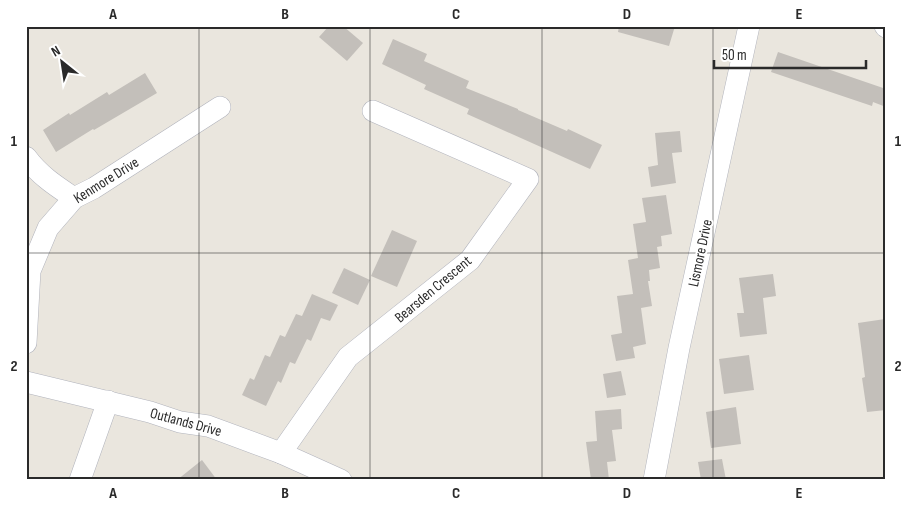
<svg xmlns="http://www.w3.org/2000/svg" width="912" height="506" viewBox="0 0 912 506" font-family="'Sofia Sans Condensed',sans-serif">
  <rect width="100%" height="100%" fill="#eae6de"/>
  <!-- building -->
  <g fill="#c3bfba">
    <polygon points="329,26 343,26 363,43 347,61 319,37"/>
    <polygon points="619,26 675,26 669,46 618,32"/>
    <polygon points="393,39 427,54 424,61 469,81 466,88 518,109 518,110 567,131 568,129 602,145 590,169 467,114 469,109 424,89 426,85 382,64"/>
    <polygon points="778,52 886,89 886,107 873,102 872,106 771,72"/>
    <polygon points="145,73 157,93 94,130 93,129 56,152 43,130 69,113 70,115 107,92 109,95"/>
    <polygon points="680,131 682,152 672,153 676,183 651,187 648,167 658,165 655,133"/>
    <polygon points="666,195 672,234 661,236 662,246 657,247 660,268 649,270 650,281 648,281 652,306 641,308 646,344 633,347 635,358 616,361 611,335 622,333 617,296 633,294 628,260 638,258 633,224 646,222 642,198"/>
    <polygon points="392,230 417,241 397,287 371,276"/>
    <polygon points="344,268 370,280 358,305 332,293"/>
    <polygon points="773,274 776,296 763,298 767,334 740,337 737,313 744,313 739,278"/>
    <polygon points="312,294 338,305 330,321 321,318 311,341 307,339 295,364 290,362 281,383 278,381 266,406 242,395 250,378 254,380 265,355 270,357 280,335 285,337 296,314 302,316"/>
    <polygon points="885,319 886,410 867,412 862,378 865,377 858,323"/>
    <polygon points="749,355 754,390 724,394 719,359"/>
    <polygon points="621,371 626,395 607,398 603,374"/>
    <polygon points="736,407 741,444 711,448 706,412"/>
    <polygon points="621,409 622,429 612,430 616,461 607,462 609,480 591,480 586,442 597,441 595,411"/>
    <polygon points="722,459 726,480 701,480 698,462"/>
    <polygon points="202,460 217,480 177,480"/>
  </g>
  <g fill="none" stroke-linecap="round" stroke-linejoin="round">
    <defs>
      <g id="street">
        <polyline points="885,26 886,27"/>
        <path d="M26,157C39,175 56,186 74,198"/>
        <polyline points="26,343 30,271 48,228 74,198 94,188 220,107"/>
        <polyline points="26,382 150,412 180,422 208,426 281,453 341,480"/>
        <polyline points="281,453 348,357 470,260 528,179 373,111"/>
        <polyline points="80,480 108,401"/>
        <polyline points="654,480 679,348 749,26"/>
      </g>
    </defs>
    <!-- street casing -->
    <use href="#street" stroke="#b1b3bc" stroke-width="22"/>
    <!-- street -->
    <use href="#street" stroke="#fff" stroke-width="21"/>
  </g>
  <!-- grid -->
  <path fill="none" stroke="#2a2a2a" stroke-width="1" stroke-opacity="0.55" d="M199,26V480M370,26V480M542,26V480M713,26V480M26,253H886"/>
  <g text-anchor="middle" stroke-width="4" stroke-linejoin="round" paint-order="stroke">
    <!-- street labels -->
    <g font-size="15" fill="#2a2a2a" stroke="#fff">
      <text transform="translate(106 180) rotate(-32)" y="5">Kenmore Drive</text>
      <text transform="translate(700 253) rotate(-78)" y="5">Lismore Drive</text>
      <text transform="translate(433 289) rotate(-40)" y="5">Bearsden Crescent</text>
      <text transform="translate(186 422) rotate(15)" y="5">Outlands Drive</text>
    </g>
  </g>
  <!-- border -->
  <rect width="912" height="506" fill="none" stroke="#ffffff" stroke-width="55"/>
  <!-- north arrow -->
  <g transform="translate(62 62) rotate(330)" stroke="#ffffff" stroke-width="4" paint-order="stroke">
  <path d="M0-4L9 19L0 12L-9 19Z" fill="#2a2a2a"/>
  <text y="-8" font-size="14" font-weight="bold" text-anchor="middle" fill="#2a2a2a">N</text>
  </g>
  <!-- scale -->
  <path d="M714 60v8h152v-8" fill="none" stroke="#2a2a2a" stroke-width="2.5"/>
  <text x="722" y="60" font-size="15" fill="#2a2a2a" stroke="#ffffff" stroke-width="4" paint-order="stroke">50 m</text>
  <rect x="28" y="28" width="856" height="450" fill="none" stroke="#2a2a2a" stroke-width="2"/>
  <g font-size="16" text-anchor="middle" font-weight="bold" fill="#2a2a2a">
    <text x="113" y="19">A</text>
    <text x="285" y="19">B</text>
    <text x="456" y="19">C</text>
    <text x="627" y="19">D</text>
    <text x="799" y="19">E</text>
    <text x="14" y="146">1</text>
    <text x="898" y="146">1</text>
    <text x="14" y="371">2</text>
    <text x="898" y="371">2</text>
    <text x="113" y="498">A</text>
    <text x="285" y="498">B</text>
    <text x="456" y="498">C</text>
    <text x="627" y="498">D</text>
    <text x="799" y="498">E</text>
  </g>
</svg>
